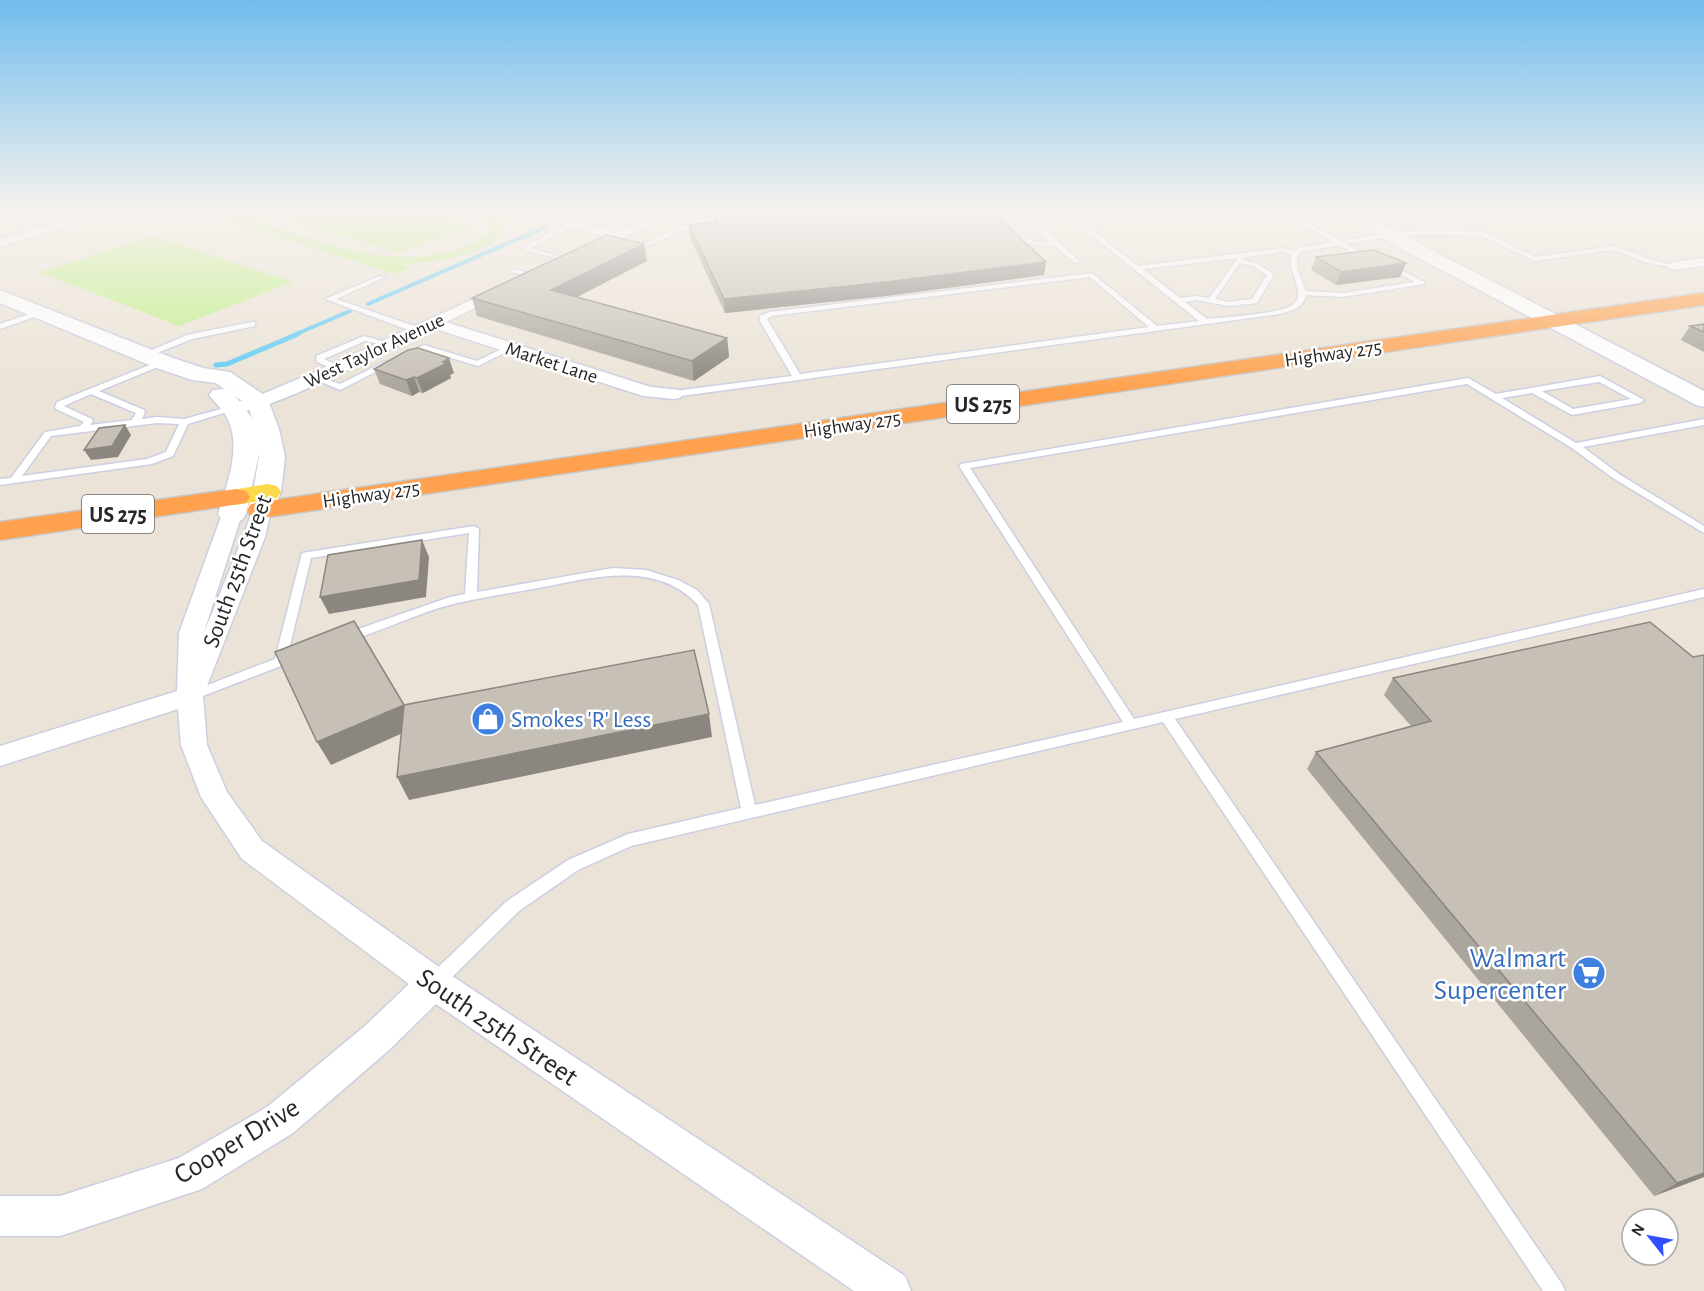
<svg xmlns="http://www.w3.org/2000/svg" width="1704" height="1291" viewBox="0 0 1704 1291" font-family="'Alegreya Sans',sans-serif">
  <rect width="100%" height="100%" fill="#ebe3d7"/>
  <!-- pitch -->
  <g fill="#c0f088">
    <path d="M236,210H252L251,216L259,222C323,242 380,268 448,252C462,248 479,243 488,231L489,227L480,217L455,210C472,210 500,206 505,228C496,255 429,263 404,264L411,267L395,274L212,216L226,212L234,214Z"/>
    <polygon points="280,210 420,210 472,225 399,253 269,214"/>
    <polygon points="154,236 293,282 179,326 39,272"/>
  </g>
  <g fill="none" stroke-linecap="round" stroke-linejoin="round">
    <!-- stream-far1 -->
    <g stroke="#5fcaf8" stroke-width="4">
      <polyline points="572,216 585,210"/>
      <polyline points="368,304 548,226"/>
      <polyline points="294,335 350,311"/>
    </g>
    <!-- stream -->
    <polyline stroke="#5fcaf8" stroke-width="5" points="216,365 227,364 298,334"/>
    <defs>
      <g id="lane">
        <polygon points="738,210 753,210 708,220 633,252 628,251 704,217"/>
        <path d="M985,210H992C1009,228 1025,245 1051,242L1016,210H1023L1080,262L1075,263L1055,246C1024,249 1005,233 985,210Z"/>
        <path d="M1060,210H1067L1082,222L1188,210H1212L1086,225L1138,266L1282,248L1295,251L1299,248L1333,242L1277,210H1285L1341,241L1389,233L1431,230L1482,232L1536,257L1614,246L1649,259L1676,266L1673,268L1645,262L1613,250L1535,261L1481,236L1431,234L1389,237L1346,244L1368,257L1369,258L1366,260L1339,245L1301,252C1291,264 1302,278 1305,291L1343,293L1415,282L1386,266L1385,265L1388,263L1424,282V284L1343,297L1306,295C1303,309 1291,311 1279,314L674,397L670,394L674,391L792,376L760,321V316L769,312L1092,273L1157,326L1199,321ZM1282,252L1292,254C1287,269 1299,281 1298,295C1298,300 1295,303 1291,306C1275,314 1227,317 1207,319L1185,302L1196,300L1229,306L1257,303L1274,274L1258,264L1243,260L1245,257ZM1238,258L1209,298L1196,296L1180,298L1143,269ZM1240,263L1254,266L1267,275L1252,299L1229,302L1215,299ZM1090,277L1149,327L800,374L767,319L771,316Z"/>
        <polygon points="570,223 575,224 530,248 569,259 569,261 524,250 525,246"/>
        <polygon points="514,269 535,275 536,276 533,278 512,272 511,271"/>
        <polygon points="380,276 385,277 336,299 420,328 420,332 414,332 325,299"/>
        <polygon points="38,311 45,313 0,329 0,324"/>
        <polygon points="252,322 255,322 255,326 192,339 147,357 140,355 187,335"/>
        <polygon points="364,336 392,344 388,346 365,341 324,359 339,366 339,370 336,370 317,362 316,356"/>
        <polygon points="424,345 477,361 507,346 514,348 478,366 425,350 407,357 403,355"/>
        <path d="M162,360L166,362L165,364L99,391L144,410L145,412L142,419L157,417L184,419L236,405L240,408L188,424L173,456L152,464L0,485V479L11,478L45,432L80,426L84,422L56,409L55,407L57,402ZM91,394L136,413L132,420L90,425L93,421L92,419L64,406ZM157,423L179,424L166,452L147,459L22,476L51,436Z"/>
        <polygon points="386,361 393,363 340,390 312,378 316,376 340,384"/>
        <path d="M1600,376L1644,400L1640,403L1572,415L1532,393L1502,398L1576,443L1704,419V425L1583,447L1619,474L1704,526V533L1613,478L1572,448L1467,384L970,468L1134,719L1704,589V597L1175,719L1562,1284L1565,1291H1543L1163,722L631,846L578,870L519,911L441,988L435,990L429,988L427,982L429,976L507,901L568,860L628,834L741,808L698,605C656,559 591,578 538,588C511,593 484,597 457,603C419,612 383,631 345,642L339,638L341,635L450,597L465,594L469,533L311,558L288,654L295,652L299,653L301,656L299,659L195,699H187L185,696L187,693L275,659L302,553L474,526L479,529L477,592L613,568L646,570L678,580L697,590L709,604L755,805L1123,722L959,466L961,464L1468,378L1496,394ZM1599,382L1631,399L1573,409L1542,391Z"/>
      </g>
      <g id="street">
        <polygon points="97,210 117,210 0,247 0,239"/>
        <polygon points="511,210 533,210 617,232 662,210 679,210 588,254 583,253 581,250 583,247 606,237"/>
        <polygon points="1704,258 1704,266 1673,270 1666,266 1673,262"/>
        <path d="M502,286L507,287L509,290L507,293L446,322L651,387L680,390L683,394L680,398L674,399L643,396L433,328C400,344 258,419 230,412L227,408L230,404L253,398L310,374Z"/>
        <polygon points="261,504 268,506 271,510 265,537 203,696 207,745 227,792 262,841 446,972 905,1276 911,1291 854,1291 436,1004 389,1050 293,1133 202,1189 60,1236 0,1236 0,1196 60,1196 179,1158 267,1107 365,1026 409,984 242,859 201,797 181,745 178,709 0,766 0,746 177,691 179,633 222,514 225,510 239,510 242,514 203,635 243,537 254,506"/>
      </g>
      <g id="secondary">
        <polygon points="1342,210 1362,210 1395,231 1704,391 1704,407 1696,405 1383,239"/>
        <path d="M0,290L170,357L203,368L230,372L267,397L279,429L285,457L281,492L271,516L261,518L251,516L247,510L253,492L259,457V454L246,514L242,520L232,522L222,520L218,514C226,486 241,451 229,422C225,411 216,404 209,395L213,390L224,389L216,383L192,380L154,367L0,303ZM236,397L248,405L252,418Z"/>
      </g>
      <polygon id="primary" points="267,484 277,486 281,492 277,498 236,505 226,503 222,497 226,491"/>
      <g id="highway">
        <polygon points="1704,293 1704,305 261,518 251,516 247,510 251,504 261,502"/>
        <polygon points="236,489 246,491 250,497 246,503 0,540 0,522"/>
      </g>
    </defs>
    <!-- lane casing -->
    <use href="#lane" stroke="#cccfe2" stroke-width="3"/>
    <!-- street casing -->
    <use href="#street" stroke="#cccfe2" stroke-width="3"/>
    <!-- secondary casing -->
    <use href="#secondary" stroke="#cccfe2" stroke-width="3"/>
    <!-- primary casing -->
    <use href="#primary" stroke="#c7c7c7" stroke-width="3"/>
    <!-- highway casing -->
    <use href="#highway" stroke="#c7c7c7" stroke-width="3"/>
    <!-- lane -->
    <use href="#lane" fill="#fff" fill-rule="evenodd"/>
    <!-- street -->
    <use href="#street" fill="#fff" fill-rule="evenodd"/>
    <!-- secondary -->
    <use href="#secondary" fill="#fff" fill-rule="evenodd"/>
    <!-- primary -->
    <use href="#primary" fill="#fcd94b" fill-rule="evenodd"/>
    <!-- highway -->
    <use href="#highway" fill="#ffa14e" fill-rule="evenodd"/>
  </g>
  <!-- wall -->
  <g fill="#aaa59d">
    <polygon points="1101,210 1145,210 1106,214"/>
    <polygon points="713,212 1046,262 1044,275 886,296 725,313 690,238 689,225 714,223"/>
    <polygon points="1316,257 1406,263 1400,277 1336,285 1311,270"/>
    <polygon points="647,261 577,297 727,338 729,357 694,381 477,316 472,298"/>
    <polygon points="1704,324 1704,352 1681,340 1690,326"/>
    <polygon points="374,369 454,373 450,375 451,378 423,393 419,392 412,396 380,384"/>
    <polygon points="1693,657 1704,1177 1654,1196 1307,769 1316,752 1411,726 1384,695 1393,678"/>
  </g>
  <!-- shaded-wall -->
  <g fill="#8b8680">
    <polygon points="1107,210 1145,210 1106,214"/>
    <polygon points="644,244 647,261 555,308 551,290"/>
    <polygon points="1046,262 1044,275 886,296 725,313 724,299"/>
    <polygon points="1406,263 1400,277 1336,285 1341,272"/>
    <polygon points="727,338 729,357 694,381 692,361"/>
    <polygon points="449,358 454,373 450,375 451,378 423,393 417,378"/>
    <polygon points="414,377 419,392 412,396 406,380"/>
    <polygon points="125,425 131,435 118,457 91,460 84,450"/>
    <polygon points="422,540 429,557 426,597 329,614 320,597"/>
    <polygon points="404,705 414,728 331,765 317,742"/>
    <polygon points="709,714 712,737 409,800 397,777"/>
    <polygon points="1704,1173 1704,1177 1654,1196 1677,1183"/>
  </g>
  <!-- building -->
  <g fill="#c6c0b7" stroke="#8b8680" stroke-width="1.5">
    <polygon points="730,210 990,210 1046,262 886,282 724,299 689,225 718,222 713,212"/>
    <polygon points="607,235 644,244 551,290 727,338 692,361 472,298"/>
    <polygon points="1374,250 1406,263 1341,272 1316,257"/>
    <polygon points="1704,324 1704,332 1690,326"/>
    <polygon points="418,348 449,358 443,362 447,363 417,378 414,377 406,380 374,369 408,350"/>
    <polygon points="125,425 112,446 84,450 99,428"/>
    <polygon points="422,540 419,580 320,597 328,555"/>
    <polygon points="354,621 404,705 317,742 275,652"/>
    <polygon points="1650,622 1693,657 1704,655 1704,1173 1677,1183 1316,752 1431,721 1393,678"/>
    <polygon points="694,650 709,714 397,777 404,705"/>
  </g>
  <!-- sky -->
  <linearGradient id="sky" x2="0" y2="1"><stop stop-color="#71bdee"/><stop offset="0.54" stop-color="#f6f2ed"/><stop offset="1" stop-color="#f6f2ed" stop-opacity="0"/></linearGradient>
  <rect width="1704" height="391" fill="url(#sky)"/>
  <!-- icons -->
  <defs>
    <symbol id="shop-disc" viewBox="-11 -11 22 22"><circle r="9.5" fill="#3f7fe0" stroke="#fff"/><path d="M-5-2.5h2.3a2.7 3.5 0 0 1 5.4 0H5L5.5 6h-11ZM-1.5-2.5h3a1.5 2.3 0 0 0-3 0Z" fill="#fff"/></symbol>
    <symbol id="supermarket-disc" viewBox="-11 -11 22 22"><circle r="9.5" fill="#3f7fe0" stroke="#fff"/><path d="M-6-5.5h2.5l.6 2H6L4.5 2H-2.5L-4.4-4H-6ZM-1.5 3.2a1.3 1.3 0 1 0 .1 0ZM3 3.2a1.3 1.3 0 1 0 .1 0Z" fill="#fff"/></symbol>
  </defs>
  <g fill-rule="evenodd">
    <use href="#shop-disc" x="469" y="700" width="38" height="38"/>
    <use href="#supermarket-disc" x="1570" y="954" width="38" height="38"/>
  </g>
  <g text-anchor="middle" stroke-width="5" stroke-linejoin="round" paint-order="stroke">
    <!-- far-street labels -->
    <g font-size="20" fill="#272727" stroke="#fff">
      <text transform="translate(374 350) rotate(-25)" y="7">West Taylor Avenue</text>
      <text transform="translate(1333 353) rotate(-8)" y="7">Highway 275</text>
      <text transform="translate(552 362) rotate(18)" y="7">Market Lane</text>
      <text transform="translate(852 424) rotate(-8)" y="7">Highway 275</text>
      <text transform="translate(371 494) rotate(-8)" y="7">Highway 275</text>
    </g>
    <!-- shield labels -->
    <g fill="#fff" stroke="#686868" stroke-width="1.5">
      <rect x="947" y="385" width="72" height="38" rx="4.5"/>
      <rect x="82" y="495" width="72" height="38" rx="4.5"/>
    </g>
    <g font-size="22" font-weight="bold" fill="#272727">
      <text x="983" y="412">US 275</text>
      <text x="118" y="522">US 275</text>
    </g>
    <!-- street labels -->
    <g font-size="24" fill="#272727" stroke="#fff">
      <text transform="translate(237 571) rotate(-70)" y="8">South 25th Street</text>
    </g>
    <!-- shop labels -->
    <g font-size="24" fill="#366cbe" stroke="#fff" text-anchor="start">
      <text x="511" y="727">Smokes 'R' Less</text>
    </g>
    <!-- near-shop labels -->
    <g font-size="28" fill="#366cbe" stroke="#fff" text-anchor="end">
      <text x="1566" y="967">Walmart<tspan x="1566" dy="32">Supercenter</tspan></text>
    </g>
    <!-- near-street labels -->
    <g font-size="28" fill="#272727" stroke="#fff">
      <text transform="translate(498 1026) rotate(34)" y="10">South 25th Street</text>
      <text transform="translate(236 1140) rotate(-31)" y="10">Cooper Drive</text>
    </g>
  </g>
  <!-- north arrow -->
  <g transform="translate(1650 1237) rotate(301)"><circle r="28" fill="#ffffff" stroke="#a9a9a9" stroke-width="1.5"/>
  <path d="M0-4.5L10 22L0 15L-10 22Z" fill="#304fff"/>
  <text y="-9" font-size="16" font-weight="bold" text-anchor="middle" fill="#272727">N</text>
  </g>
</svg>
